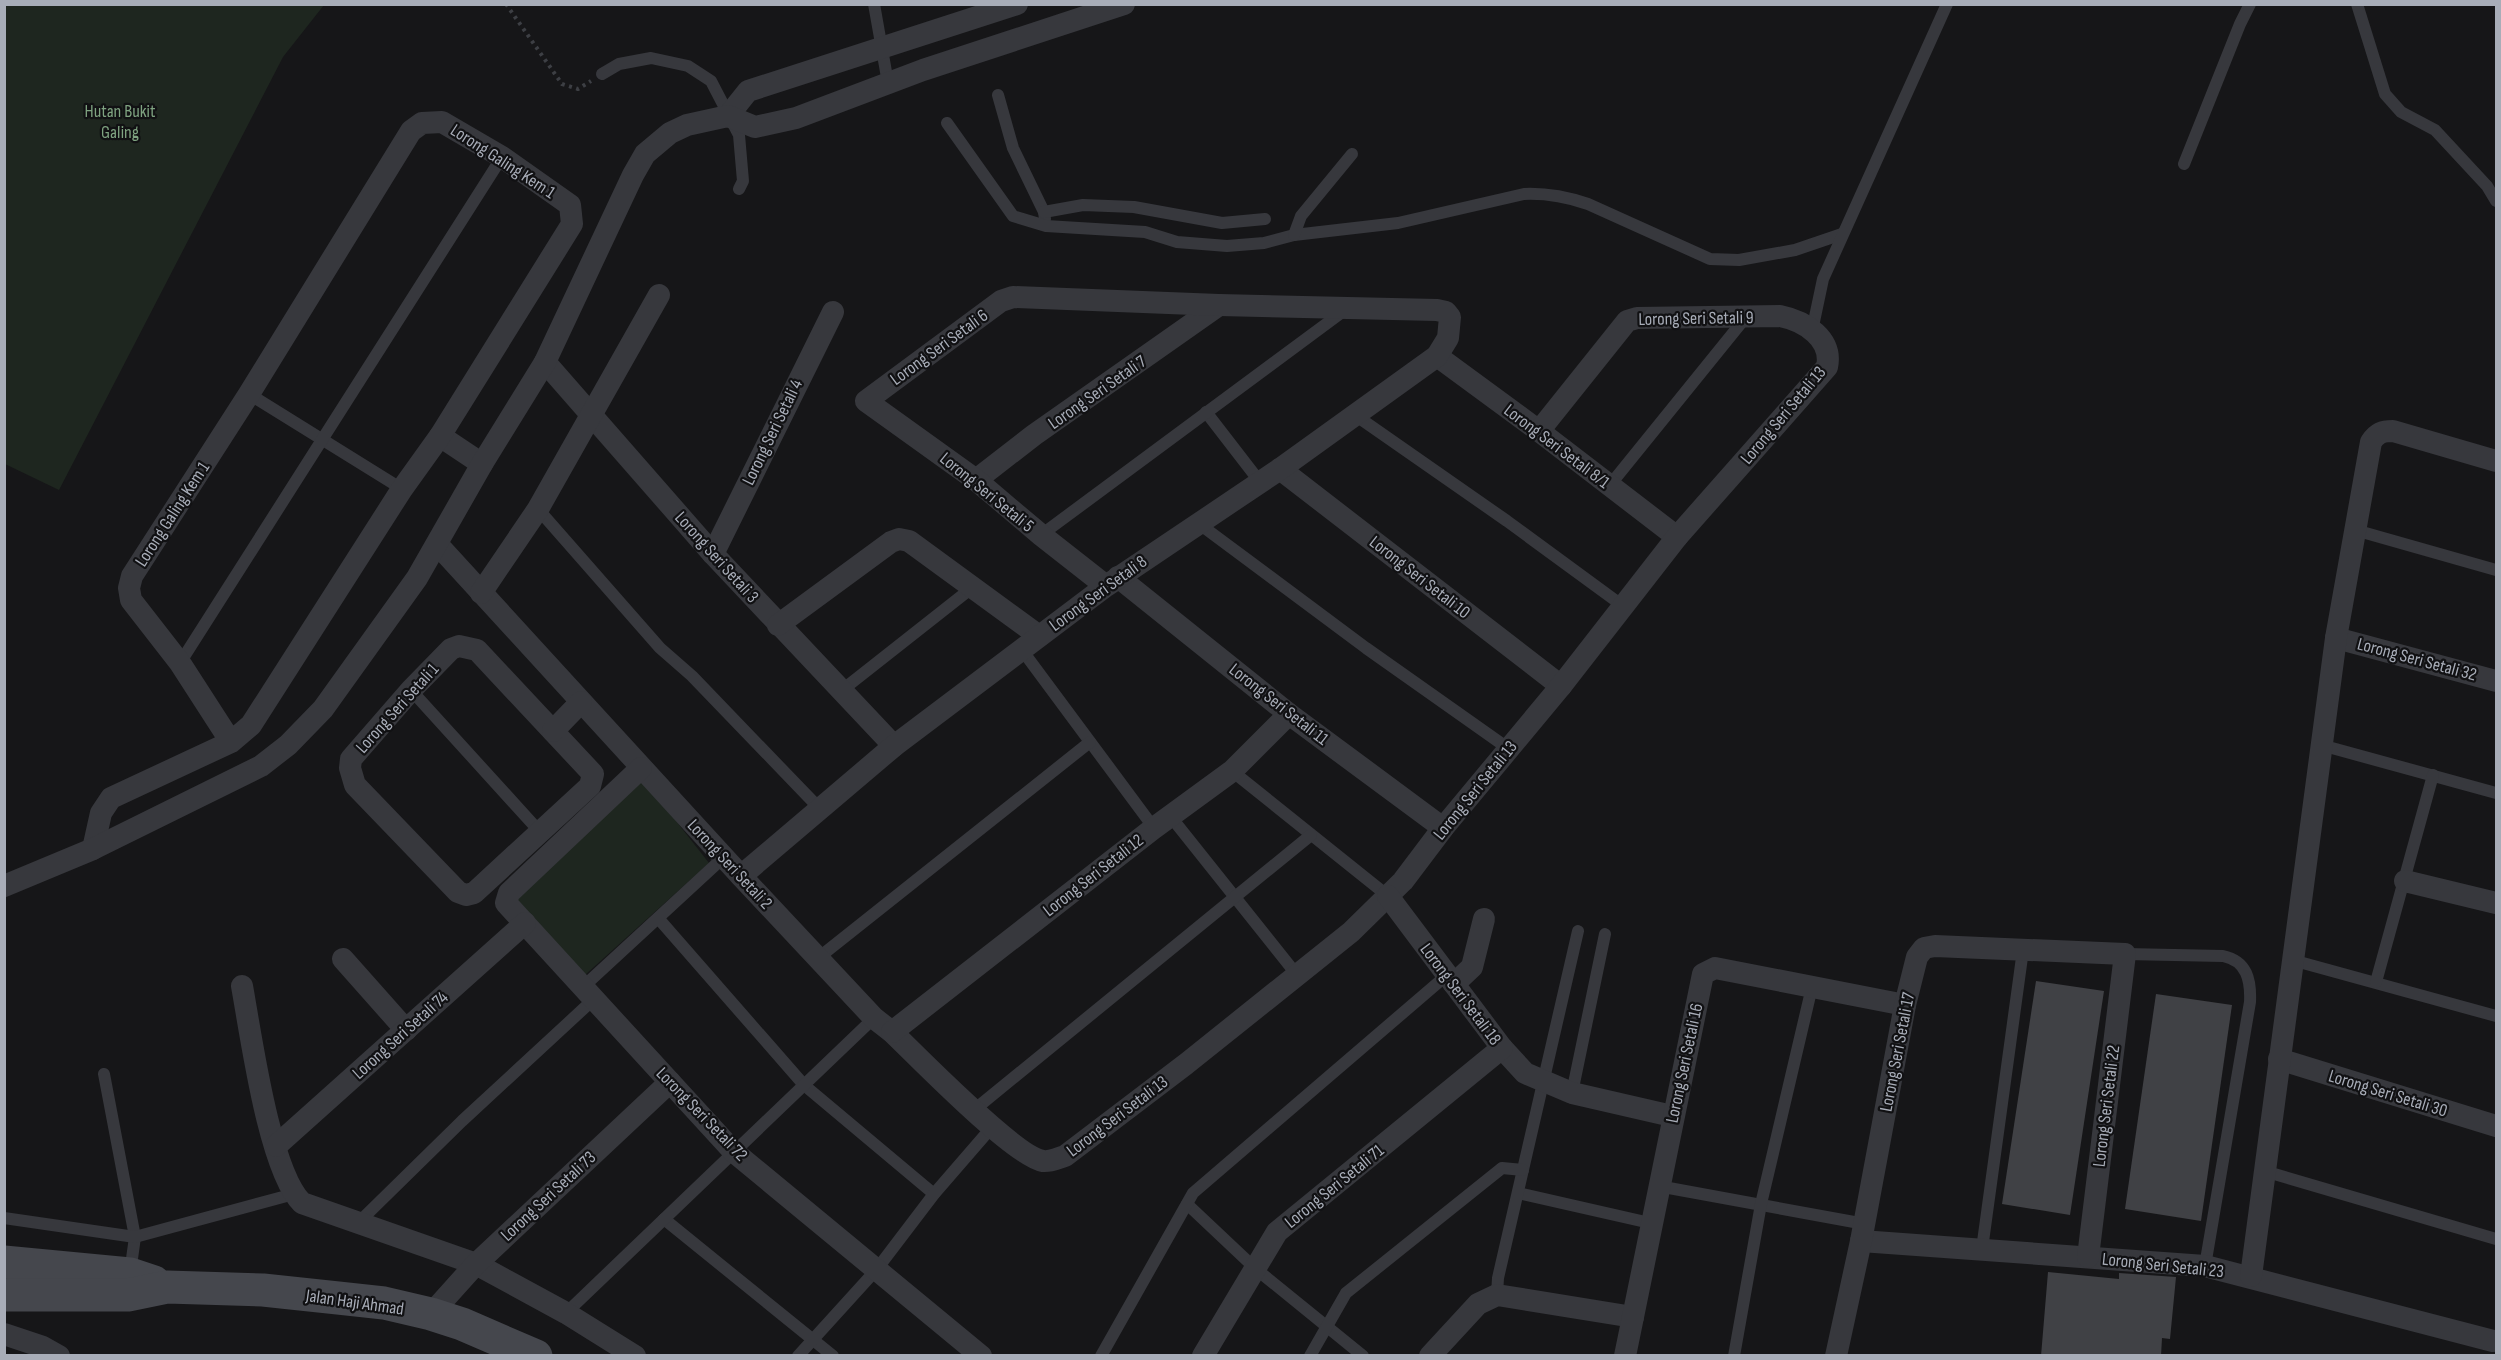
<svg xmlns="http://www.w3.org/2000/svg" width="2501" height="1360" viewBox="0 0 2501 1360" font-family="'Sofia Sans Condensed',sans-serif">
  <rect width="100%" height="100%" fill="#161618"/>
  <!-- green -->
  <g fill="#1e261f">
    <polygon points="4,5 324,5 283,57 59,490 5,464"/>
    <polygon points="636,770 709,863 585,975 513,897"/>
  </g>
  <!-- building -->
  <g fill="#404145">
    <polygon points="2036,981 2104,991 2070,1215 2002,1204"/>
    <polygon points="2156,994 2232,1005 2201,1221 2125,1209"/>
    <polygon points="2048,1272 2119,1279 2119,1273 2176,1277 2170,1339 2162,1338 2161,1356 2041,1356"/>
  </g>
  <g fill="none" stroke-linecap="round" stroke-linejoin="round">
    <!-- path -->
    <polyline stroke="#3d3f44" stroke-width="4" stroke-dasharray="3 4.5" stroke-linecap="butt" points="506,4 562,84 578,89 591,81"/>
    <!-- lane -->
    <g stroke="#37383d" stroke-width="12">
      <polyline points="874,4 888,83"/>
      <polyline points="2357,4 2385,94 2401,112 2435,130 2487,186 2496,201"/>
      <polyline points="602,74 619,64 651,58 688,66 711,81 739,135 743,181 739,189"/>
      <polyline points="998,95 1013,148 1044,212 1045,219"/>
      <path d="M947,123L1013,216L1046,226L1145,232L1177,242L1227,246L1264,243L1294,235L1398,223L1524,194C1547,193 1567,197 1588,204L1710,259L1739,260L1795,250L1842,234"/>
      <polyline points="2184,164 2240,24 2250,4"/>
      <polyline points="1044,212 1083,205 1134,207 1222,223 1265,219"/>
      <polyline points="1294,235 1301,216 1352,154"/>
      <polyline points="1812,331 1823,279 1947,4"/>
      <polyline points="249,394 402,489"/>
      <polyline points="1206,412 1260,482"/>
      <polyline points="1355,415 1507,521 1623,606"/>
      <polyline points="1610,485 1746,317"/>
      <polyline points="538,509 660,648 692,676 821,810"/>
      <polyline points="1198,523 1366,648 1509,749"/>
      <polyline points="2355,530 2496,570"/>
      <polyline points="1041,535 1345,310"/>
      <polyline points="1022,650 1154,828"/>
      <polyline points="180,663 502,157"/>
      <polyline points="411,690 540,832"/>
      <polyline points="841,691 973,587"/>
      <polyline points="2321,745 2496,793"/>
      <polyline points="1232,771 1388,896"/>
      <polyline points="1171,817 1297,975"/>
      <polyline points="658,918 804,1085 934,1194"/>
      <path d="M2125,954L2223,956C2247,961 2251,980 2250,1002L2205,1266"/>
      <polyline points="820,960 827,951 1090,742"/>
      <polyline points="2292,960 2496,1016"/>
      <polyline points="2376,982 2433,775"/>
      <polyline points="583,987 724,857"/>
      <polyline points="104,1074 135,1237 130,1273"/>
      <polyline points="1572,1093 1605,934"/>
      <polyline points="974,1110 1311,835"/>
      <polyline points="2264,1171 2496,1239"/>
      <polyline points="1658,1186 1865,1224"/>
      <polyline points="1518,1193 1650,1223"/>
      <polyline points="1187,1204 1256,1269 1363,1356"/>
      <polyline points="4,1218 135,1237 294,1194"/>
      <polyline points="664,1219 833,1356"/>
      <polyline points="358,1223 462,1121 594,999"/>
      <polyline points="1982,1249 2023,950"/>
      <polyline points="1497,1295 1498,1278 1578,931"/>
      <polyline points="566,1313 874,1018"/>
      <polyline points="798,1356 877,1269 934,1194 992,1127"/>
      <polyline points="1101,1356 1193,1193 1447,975"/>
      <polyline points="1310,1356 1346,1293 1502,1168 1523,1170"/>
      <polyline points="1734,1356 1761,1204 1812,987"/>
    </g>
    <!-- street -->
    <g stroke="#37383d" stroke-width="22">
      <polyline points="728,116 748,91 1017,4"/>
      <polyline points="1437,356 1539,431 1677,537"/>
      <polyline points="545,362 713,554 894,746"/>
      <polyline points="440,436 482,464"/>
      <polyline points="1280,469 1561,686"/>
      <polyline points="976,480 1034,435 1219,305"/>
      <path d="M438,545L741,876L874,1018L892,1032C917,1056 1015,1157 1043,1161C1050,1162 1058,1158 1065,1156L1186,1064L1351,932L1403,881L1443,828L1561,686L1677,537L1827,367C1833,339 1805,321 1780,316L1637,318L1627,321L1539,431"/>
      <polyline points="713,554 833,312"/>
      <polyline points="1118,577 1289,714 1443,828"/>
      <polyline points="481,593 538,509 659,295"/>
      <polyline points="778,625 891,542 899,539 909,541 1039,636"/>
      <polyline points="2336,638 2496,681"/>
      <polygon points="459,646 477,650 593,774 590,786 474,893 466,895 458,892 355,785 350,768 351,759 411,690 451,649"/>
      <polyline points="553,731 581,702"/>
      <polyline points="641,768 509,893 506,903 734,1152 981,1356"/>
      <polyline points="93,849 101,813 111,798 231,742 251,725 402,489 440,436 572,224 570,205 502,157 442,122 422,123 411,131 249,394 132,576 129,588 131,600 180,663 231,742"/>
      <polyline points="741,876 894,746 1106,586 1280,469 1437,356 1448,338 1450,317 1446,312 1437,310 1219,305 1013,297 1001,301 866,401 976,480 1041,535 1106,586"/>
      <polyline points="2405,881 2496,903"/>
      <polyline points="4,886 93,849 261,766 288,745 323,709 417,578 482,464 545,362 633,175 645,154 670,133 687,125 728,116 755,127 796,118 923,70 1124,4"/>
      <polyline points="1388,896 1502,1048 1525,1073 1572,1093 1672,1116"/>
      <polyline points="343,959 406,1030"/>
      <polyline points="1454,984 1472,967 1484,919"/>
      <path d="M242,986C251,1035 269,1170 302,1203L476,1264L566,1313L635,1356"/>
      <polyline points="892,1032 1154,828 1232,771 1289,714"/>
      <polyline points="2279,1059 2496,1126"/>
      <polyline points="276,1146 525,923"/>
      <polyline points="1861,1241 2205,1266 2493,1341"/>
      <path d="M2251,1276L2336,638L2371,442C2377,433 2382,431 2393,431L2496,461"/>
      <polyline points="431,1314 476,1264 670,1082"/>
      <polyline points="4,1334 43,1347 59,1356"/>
      <polyline points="1203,1356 1277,1232 1502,1048"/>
      <polyline points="1430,1356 1478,1304 1497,1295 1633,1317"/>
      <polyline points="1625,1356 1703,974 1715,968 1905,1005"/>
      <polyline points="1836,1356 1861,1241 1905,1005 1917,957 1924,948 1935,946 2125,954 2088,1257"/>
    </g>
    <!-- secondary -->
    <g stroke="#45474d" stroke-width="33">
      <polyline points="4,1262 130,1274 154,1282"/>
      <polyline points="4,1295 128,1295 167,1287 263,1290 338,1298 384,1303 431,1314 462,1324 536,1356"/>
    </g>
  </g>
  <g text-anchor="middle" stroke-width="4.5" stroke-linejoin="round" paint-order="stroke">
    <!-- park labels -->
    <g font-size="18" fill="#7fa381" stroke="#111113">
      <text x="120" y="117">Hutan Bukit<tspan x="120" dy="21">Galing</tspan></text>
    </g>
    <!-- street labels -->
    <g font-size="18" fill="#a8adb8" stroke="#111113">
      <text transform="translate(503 161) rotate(33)" y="6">Lorong Galing Kem 1</text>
      <text transform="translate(1696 318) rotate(-1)" y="6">Lorong Seri Setali 9</text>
      <text transform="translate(939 347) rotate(-36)" y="6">Lorong Seri Setali 6</text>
      <text transform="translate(1097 392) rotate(-35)" y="6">Lorong Seri Setali 7</text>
      <text transform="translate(1783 415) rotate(-50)" y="6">Lorong Seri Setali 13</text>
      <text transform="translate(772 432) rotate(-64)" y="6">Lorong Seri Setali 4</text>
      <text transform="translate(1557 446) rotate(37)" y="6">Lorong Seri Setali 8/1</text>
      <text transform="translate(987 492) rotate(39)" y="6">Lorong Seri Setali 5</text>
      <text transform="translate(172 514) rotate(-57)" y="6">Lorong Galing Kem 1</text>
      <text transform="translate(717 557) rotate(48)" y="6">Lorong Seri Setali 3</text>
      <text transform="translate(1420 577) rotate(38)" y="6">Lorong Seri Setali 10</text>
      <text transform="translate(1098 593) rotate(-36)" y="6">Lorong Seri Setali 8</text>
      <text transform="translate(2417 659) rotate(15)" y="6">Lorong Seri Setali 32</text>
      <text transform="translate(1279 704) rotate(38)" y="6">Lorong Seri Setali 11</text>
      <text transform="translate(397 708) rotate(-48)" y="6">Lorong Seri Setali 1</text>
      <text transform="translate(1475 790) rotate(-51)" y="6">Lorong Seri Setali 13</text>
      <text transform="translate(730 864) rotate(47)" y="6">Lorong Seri Setali 2</text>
      <text transform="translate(1093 875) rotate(-38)" y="6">Lorong Seri Setali 12</text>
      <text transform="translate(1461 994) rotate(53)" y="6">Lorong Seri Setali 18</text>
      <text transform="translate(400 1035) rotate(-42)" y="6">Lorong Seri Setali 74</text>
      <text transform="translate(1897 1052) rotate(-79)" y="6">Lorong Seri Setali 17</text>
      <text transform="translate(1684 1063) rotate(-78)" y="6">Lorong Seri Setali 16</text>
      <text transform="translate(2388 1093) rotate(17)" y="6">Lorong Seri Setali 30</text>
      <text transform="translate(2106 1106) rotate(-83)" y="6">Lorong Seri Setali 22</text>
      <text transform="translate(702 1114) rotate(46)" y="6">Lorong Seri Setali 72</text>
      <text transform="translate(1117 1116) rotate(-37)" y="6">Lorong Seri Setali 13</text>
      <text transform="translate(1334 1186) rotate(-39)" y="6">Lorong Seri Setali 71</text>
      <text transform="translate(548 1196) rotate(-43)" y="6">Lorong Seri Setali 73</text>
      <text transform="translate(2163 1265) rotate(6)" y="6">Lorong Seri Setali 23</text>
      <text transform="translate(355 1302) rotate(8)" y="6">Jalan Haji Ahmad</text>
    </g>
  </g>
  <!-- border -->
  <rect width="2501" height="1360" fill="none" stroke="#a8adb8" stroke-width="12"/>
</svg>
